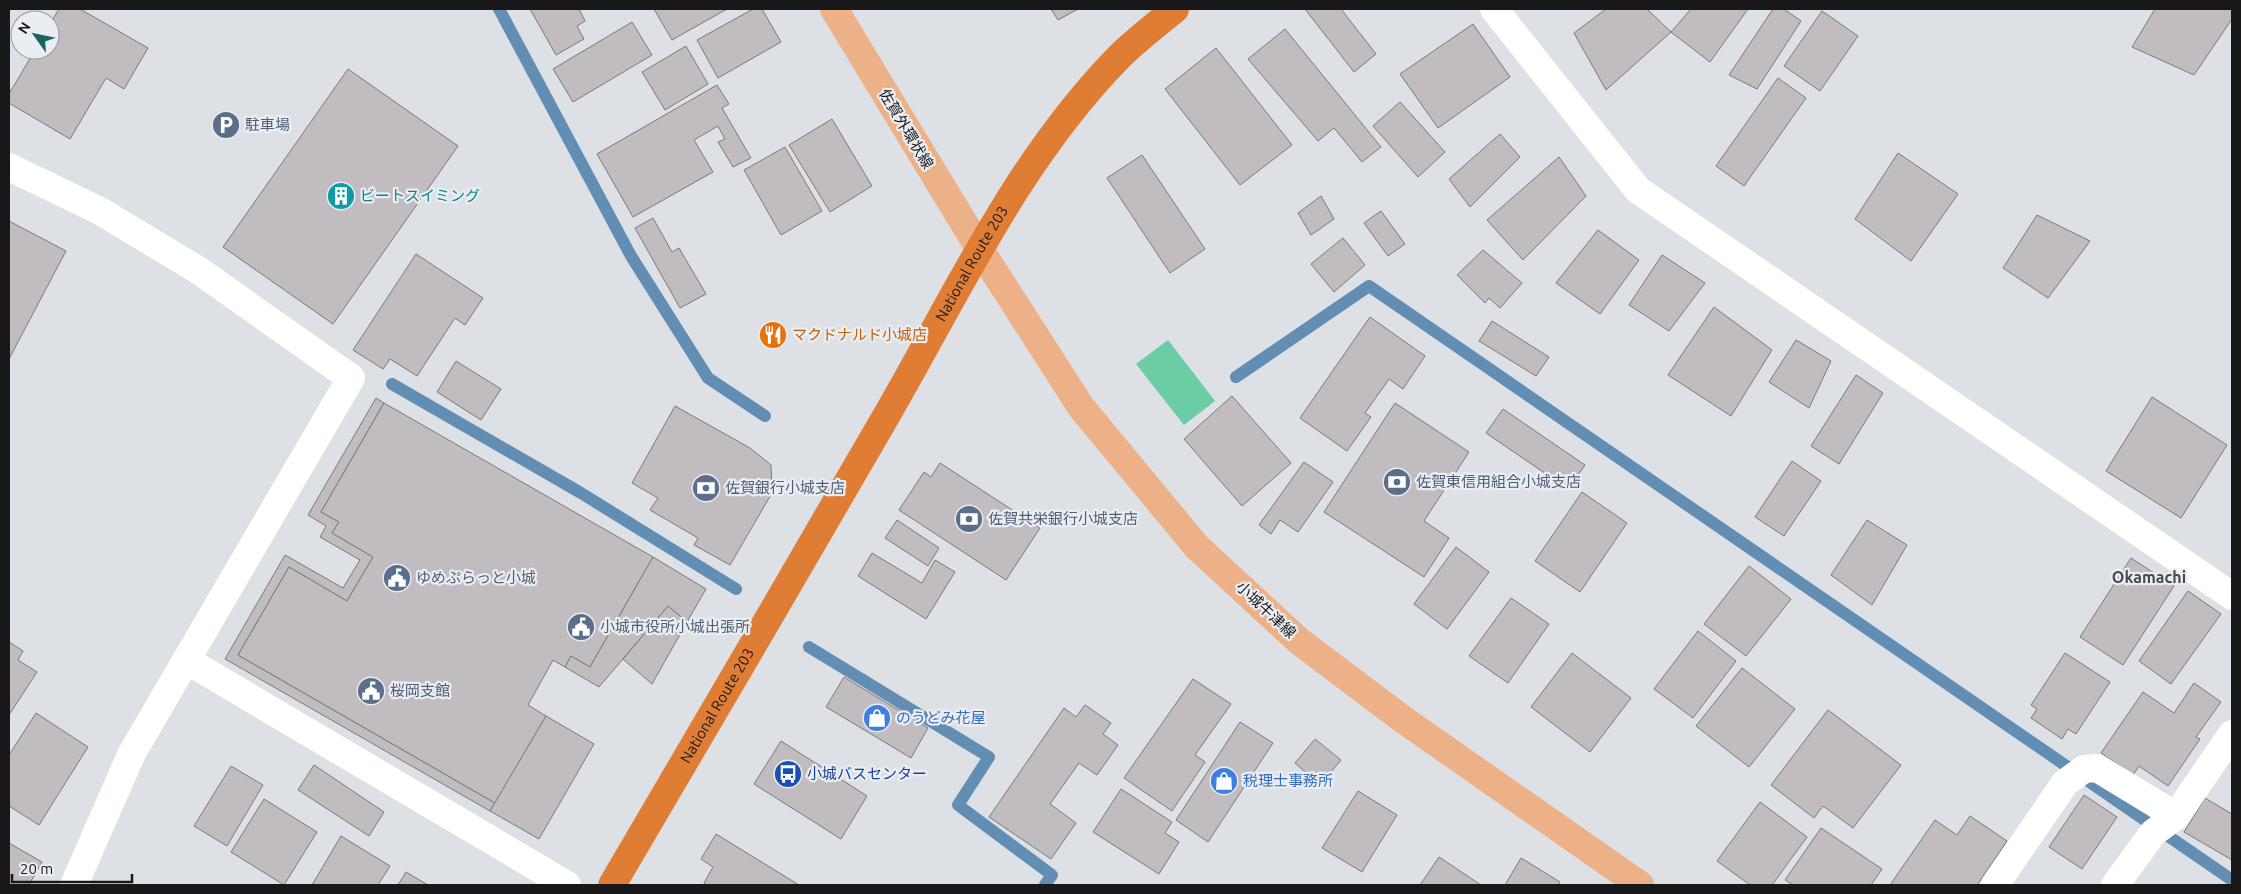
<svg xmlns="http://www.w3.org/2000/svg" width="2241" height="894" viewBox="0 0 2241 894" font-family="Ubuntu,'Noto Sans JP',sans-serif">
  <rect width="100%" height="100%" fill="#dde0e4"/>
  <!-- green -->
  <polygon fill="#6acda4" points="1168,340 1215,401 1184,425 1136,364"/>
  <g fill="none" stroke-linecap="round" stroke-linejoin="round">
    <!-- stream -->
    <g stroke="#628eb3" stroke-width="12">
      <polyline points="499,9 631,256 708,378 765,416"/>
      <polyline points="1236,377 1369,286 2232,880"/>
      <polyline points="392,384 581,493 736,589"/>
      <polyline points="809,647 989,757 958,805 1052,875 1045,885"/>
    </g>
  </g>
  <!-- building -->
  <g fill="#c0bcbf" stroke="#7d797c">
    <polygon points="59,9 80,9 148,48 124,89 106,78 70,139 9,103 9,94 35,50 50,50 50,24"/>
    <polygon points="530,9 579,9 585,21 577,26 584,39 556,55"/>
    <polygon points="654,9 727,9 672,40"/>
    <polygon points="753,9 762,9 781,42 718,78 697,40"/>
    <polygon points="1051,9 1078,9 1058,20"/>
    <polygon points="1305,9 1341,9 1376,54 1354,72"/>
    <polygon points="1606,9 1647,9 1671,32 1606,90 1574,33"/>
    <polygon points="1691,9 1748,9 1710,62 1671,32"/>
    <polygon points="1773,9 1784,9 1801,21 1757,89 1729,75"/>
    <polygon points="2155,9 2232,9 2232,19 2194,75 2132,47"/>
    <polygon points="1822,11 1858,36 1820,91 1784,66"/>
    <polygon points="632,22 652,55 573,102 553,69"/>
    <polygon points="1473,24 1510,77 1438,128 1400,74"/>
    <polygon points="1285,29 1381,147 1362,162 1334,128 1318,141 1248,59"/>
    <polygon points="686,46 708,84 665,110 642,72"/>
    <polygon points="1216,48 1292,145 1240,185 1165,89"/>
    <polygon points="348,69 458,146 333,324 223,247"/>
    <polygon points="1778,78 1806,98 1744,186 1716,166"/>
    <polygon points="717,85 729,104 722,108 751,158 733,167 718,142 725,139 718,126 694,140 713,172 633,217 597,154"/>
    <polygon points="1400,102 1445,152 1418,177 1373,126"/>
    <polygon points="832,119 872,186 830,212 789,145"/>
    <polygon points="1500,134 1520,157 1470,207 1449,179"/>
    <polygon points="785,147 822,211 781,235 744,170"/>
    <polygon points="1898,153 1958,194 1911,261 1855,219"/>
    <polygon points="1142,155 1205,249 1170,273 1107,178"/>
    <polygon points="1559,157 1586,196 1523,260 1487,220"/>
    <polygon points="1321,196 1334,219 1311,235 1298,213"/>
    <polygon points="1381,211 1405,244 1388,256 1364,223"/>
    <polygon points="2037,215 2090,241 2048,298 2003,268"/>
    <polygon points="653,218 672,252 679,248 706,294 680,308 635,228"/>
    <polygon points="9,221 66,251 9,359"/>
    <polygon points="1598,230 1639,260 1600,314 1556,283"/>
    <polygon points="1343,238 1365,265 1334,292 1311,264"/>
    <polygon points="1483,250 1522,283 1500,308 1489,298 1485,303 1457,275"/>
    <polygon points="416,254 483,298 465,325 455,318 417,376 390,359 383,369 353,350"/>
    <polygon points="1662,255 1705,283 1669,331 1629,305"/>
    <polygon points="1714,307 1772,350 1731,416 1668,375"/>
    <polygon points="1370,317 1425,356 1403,389 1389,379 1365,413 1371,417 1347,451 1300,418"/>
    <polygon points="1492,321 1549,357 1536,376 1479,341"/>
    <polygon points="1796,340 1831,361 1809,408 1769,382"/>
    <polygon points="456,361 501,389 481,420 437,392"/>
    <polygon points="1856,375 1883,393 1839,464 1811,446"/>
    <polygon points="1232,396 1291,463 1242,506 1184,439"/>
    <polygon points="2152,397 2227,445 2181,518 2106,471"/>
    <polygon points="376,398 384,403 321,512 339,522 332,533 373,557 347,601 289,567 238,655 495,803 490,811 225,659 285,555 343,588 360,560 320,537 326,526 308,515"/>
    <polygon points="384,403 653,557 590,667 571,656 565,667 553,660 528,705 546,716 495,803 238,655 289,567 347,601 373,557 332,533 339,522 321,512"/>
    <polygon points="1395,403 1469,452 1424,521 1449,538 1424,577 1324,512"/>
    <polygon points="675,406 750,448 771,465 772,493 730,565 694,545 698,538 650,510 658,498 632,483"/>
    <polygon points="1503,409 1585,465 1568,489 1486,433"/>
    <polygon points="1792,461 1821,481 1784,536 1755,517"/>
    <polygon points="1304,462 1333,482 1298,532 1280,520 1271,534 1259,525"/>
    <polygon points="940,463 1040,528 1006,580 899,510 924,472 931,477"/>
    <polygon points="1582,492 1627,523 1580,592 1535,561"/>
    <polygon points="897,520 939,548 928,566 885,538"/>
    <polygon points="1867,520 1907,545 1872,605 1831,575"/>
    <polygon points="1456,547 1489,572 1447,629 1414,604"/>
    <polygon points="872,553 922,583 935,560 955,572 926,619 858,576"/>
    <polygon points="653,557 706,589 687,622 668,606 599,687 565,667 571,656 590,667"/>
    <polygon points="2131,558 2174,586 2123,665 2080,637"/>
    <polygon points="1749,566 1791,599 1746,656 1704,624"/>
    <polygon points="2188,591 2221,614 2171,684 2139,661"/>
    <polygon points="1511,598 1549,624 1508,683 1469,656"/>
    <polygon points="668,606 687,622 652,684 623,659"/>
    <polygon points="1698,631 1736,661 1693,718 1654,689"/>
    <polygon points="9,642 23,651 18,660 37,672 9,715"/>
    <polygon points="1572,653 1631,698 1590,752 1531,707"/>
    <polygon points="2065,653 2110,682 2076,734 2068,729 2062,739 2031,718 2037,709 2031,705"/>
    <polygon points="1742,668 1795,709 1749,767 1696,726"/>
    <polygon points="844,677 928,728 911,758 826,707"/>
    <polygon points="1193,679 1231,704 1195,755 1205,762 1172,811 1124,778"/>
    <polygon points="2194,683 2221,702 2196,737 2200,739 2168,786 2139,766 2133,775 2101,753 2143,692 2174,713"/>
    <polygon points="1085,705 1111,723 1103,734 1118,745 1097,775 1079,763 1050,804 1076,823 1051,859 989,817 1064,708 1076,717"/>
    <polygon points="1828,710 1901,765 1853,828 1823,806 1814,818 1771,785"/>
    <polygon points="36,713 88,747 39,825 9,806 9,755"/>
    <polygon points="546,716 594,744 539,839 490,811"/>
    <polygon points="1240,722 1273,743 1208,842 1176,820"/>
    <polygon points="1315,739 1341,760 1320,785 1295,763"/>
    <polygon points="781,741 867,796 841,839 754,784"/>
    <polygon points="314,765 384,812 369,836 298,790"/>
    <polygon points="231,766 263,785 227,846 194,826"/>
    <polygon points="1121,789 1172,822 1165,833 1179,842 1159,874 1093,832"/>
    <polygon points="1358,791 1397,815 1362,872 1322,848"/>
    <polygon points="2084,795 2117,817 2082,869 2049,847"/>
    <polygon points="2205,798 2232,814 2232,860 2184,832"/>
    <polygon points="264,799 317,832 284,885 231,852"/>
    <polygon points="1760,802 1807,837 1772,885 1750,885 1717,861"/>
    <polygon points="1970,816 2007,841 1977,885 1890,885 1935,820 1957,835"/>
    <polygon points="1821,828 1882,869 1871,885 1793,885 1785,880"/>
    <polygon points="716,834 799,885 707,885 704,883 713,867 701,859"/>
    <polygon points="341,836 390,866 378,885 312,885"/>
    <polygon points="9,843 42,862 29,885 9,885"/>
    <polygon points="1439,857 1481,885 1420,885"/>
    <polygon points="1521,858 1560,882 1558,885 1505,885"/>
    <polygon points="406,872 428,885 398,885"/>
  </g>
  <g fill="none" stroke-linecap="round" stroke-linejoin="round">
    <!-- minor -->
    <g stroke="#fff" stroke-width="28">
      <polyline points="1494,9 1638,190 2232,596"/>
      <polyline points="9,167 100,211 198,270 351,378 132,753 74,885"/>
      <polyline points="186,660 567,885"/>
      <polyline points="1995,885 2065,783 2084,769 2097,768 2176,816"/>
      <polyline points="2115,885 2153,833 2176,816 2232,734"/>
    </g>
    <!-- major -->
    <polyline stroke="#ecb186" stroke-width="28" points="834,9 979,248 1081,407 1197,547 1299,641 1401,718 1640,885"/>
    <!-- highway -->
    <path stroke="#e07d35" stroke-width="28" id="s1" d="M612,885C703,730 795,574 885,418C957,294 1017,161 1119,57C1136,40 1156,25 1175,9"/>
  </g>
  <!-- icons -->
  <defs>
    <symbol id="parking-disc" viewBox="-11 -11 22 22"><circle r="9.5" fill="#5c6f8a" stroke="#eaedf1"/><path d="M-3.5-5.5H1a3.5 3.5 0 0 1 0 7H-1V5.5H-3.5ZM-1-3.4V-.6H.8a1.4 1.4 0 0 0 0-2.8Z" fill="#fff"/></symbol>
    <symbol id="building-disc" viewBox="-11 -11 22 22"><circle r="9.5" fill="#0f9aa8" stroke="#eaedf1"/><path d="M-4-6H4V6H1V3H-1V6H-4ZM-2.5-4.3h1.7v1.8h-1.7ZM.8-4.3h1.7v1.8H.8ZM-2.5-1h1.7V.8h-1.7ZM.8-1h1.7V.8H.8Z" fill="#fff"/></symbol>
    <symbol id="restaurant-disc" viewBox="-11 -11 22 22"><circle r="9.5" fill="#e8710a" stroke="#eaedf1"/><path d="M-5-6h1v4h1v-4h1v4h1v-4h1v5L-1.5 .5V6h-2V.5L-5-1ZM5-6V6H3V1.5H1.5Q1.5-4 5-6Z" fill="#fff"/></symbol>
    <symbol id="bank-disc" viewBox="-11 -11 22 22"><circle r="9.5" fill="#5c6f8a" stroke="#eaedf1"/><path d="M-6-4H6V4H-6ZM0-2.3a2.3 2.3 0 1 0 0 4.6a2.3 2.3 0 1 0 0-4.6Z" fill="#fff"/></symbol>
    <symbol id="civic-disc" viewBox="-11 -11 22 22"><circle r="9.5" fill="#5c6f8a" stroke="#eaedf1"/><path d="M-.6-6.5H3V-4.5H.6V-3L4-1V1h2V6H-6V1h2V-1L-.6-3ZM-1.2 2.5V6h2.4V2.5Z" fill="#fff"/></symbol>
    <symbol id="shop-disc" viewBox="-11 -11 22 22"><circle r="9.5" fill="#3f7fe0" stroke="#eaedf1"/><path d="M-5-2.5h2.3a2.7 3.5 0 0 1 5.4 0H5L5.5 6h-11ZM-1.5-2.5h3a1.5 2.3 0 0 0-3 0Z" fill="#fff"/></symbol>
    <symbol id="bus-disc" viewBox="-11 -11 22 22"><circle r="9.5" fill="#1a4fb4" stroke="#eaedf1"/><path d="M-5-6H5V4H4V6H2V4H-2V6H-4V4H-5ZM-3.5-4V0h7V-4ZM-3.5 1.2v1.5H-2V1.2ZM2 1.2v1.5H3.5V1.2Z" fill="#fff"/></symbol>
  </defs>
  <g fill-rule="evenodd">
    <use href="#parking-disc" x="210" y="109" width="32" height="32"/>
    <use href="#building-disc" x="325" y="180" width="32" height="32"/>
    <use href="#restaurant-disc" x="757" y="319" width="32" height="32"/>
    <use href="#bank-disc" x="1381" y="466" width="32" height="32"/>
    <use href="#bank-disc" x="690" y="472" width="32" height="32"/>
    <use href="#bank-disc" x="953" y="503" width="32" height="32"/>
    <use href="#civic-disc" x="381" y="562" width="32" height="32"/>
    <use href="#civic-disc" x="565" y="611" width="32" height="32"/>
    <use href="#civic-disc" x="355" y="675" width="32" height="32"/>
    <use href="#shop-disc" x="861" y="702" width="32" height="32"/>
    <use href="#bus-disc" x="772" y="758" width="32" height="32"/>
    <use href="#shop-disc" x="1208" y="765" width="32" height="32"/>
  </g>
  <g text-anchor="middle" stroke-width="4.5" stroke-linejoin="round" paint-order="stroke">
    <!-- service labels -->
    <g font-size="15" fill="#4e5e75" stroke="#eaedf1" text-anchor="start">
      <text x="245" y="130">駐車場</text>
      <text x="1416" y="487">佐賀東信用組合小城支店</text>
      <text x="725" y="493">佐賀銀行小城支店</text>
      <text x="988" y="524">佐賀共栄銀行小城支店</text>
      <text x="416" y="583">ゆめぷらっと小城</text>
      <text x="600" y="632">小城市役所小城出張所</text>
      <text x="390" y="696">桜岡支館</text>
    </g>
    <!-- street labels -->
    <g font-size="15" fill="#18181a" stroke="#eaedf1">
      <text transform="translate(906 129) rotate(59)" y="5">佐賀外環状線</text>
      <text dy="5" stroke="none"><textPath href="#s1" startOffset="718">National Route 203</textPath></text>
      <text transform="translate(1266 610) rotate(43)" y="5">小城牛津線</text>
      <text dy="5" stroke="none"><textPath href="#s1" startOffset="208">National Route 203</textPath></text>
    </g>
    <!-- culture labels -->
    <g font-size="15" fill="#0d838f" stroke="#eaedf1" text-anchor="start">
      <text x="360" y="201">ビートスイミング</text>
    </g>
    <!-- food labels -->
    <g font-size="15" fill="#c56008" stroke="#eaedf1" text-anchor="start">
      <text x="792" y="340">マクドナルド小城店</text>
    </g>
    <!-- shop labels -->
    <g font-size="15" fill="#366cbe" stroke="#eaedf1" text-anchor="start">
      <text x="896" y="723">のうどみ花屋</text>
      <text x="1243" y="786">税理士事務所</text>
    </g>
    <!-- transit labels -->
    <g font-size="15" fill="#164399" stroke="#eaedf1" text-anchor="start">
      <text x="807" y="779">小城バスセンター</text>
    </g>
    <!-- neighbourhood labels -->
    <g font-size="16" font-weight="bold" fill="#46484b" stroke="#eaedf1">
      <text x="2149" y="583">Okamachi</text>
    </g>
  </g>
  <!-- border -->
  <rect width="2241" height="894" fill="none" stroke="#18181a" stroke-width="20"/>
  <!-- north arrow -->
  <g transform="translate(35 35) rotate(303)"><circle r="24" fill="#eaedf1" stroke="#96989b"/>
  <path d="M0-4L9 19L0 12L-9 19Z" fill="#186664"/>
  <text y="-8" font-size="14" font-weight="bold" text-anchor="middle" fill="#18181a">N</text>
  </g>
  <!-- scale -->
  <path d="M12 874v8h120v-8" fill="none" stroke="#18181a" stroke-width="2.5"/>
  <text x="20" y="874" font-size="15" fill="#18181a" stroke="#eaedf1" stroke-width="4" paint-order="stroke">20 m</text>
</svg>
